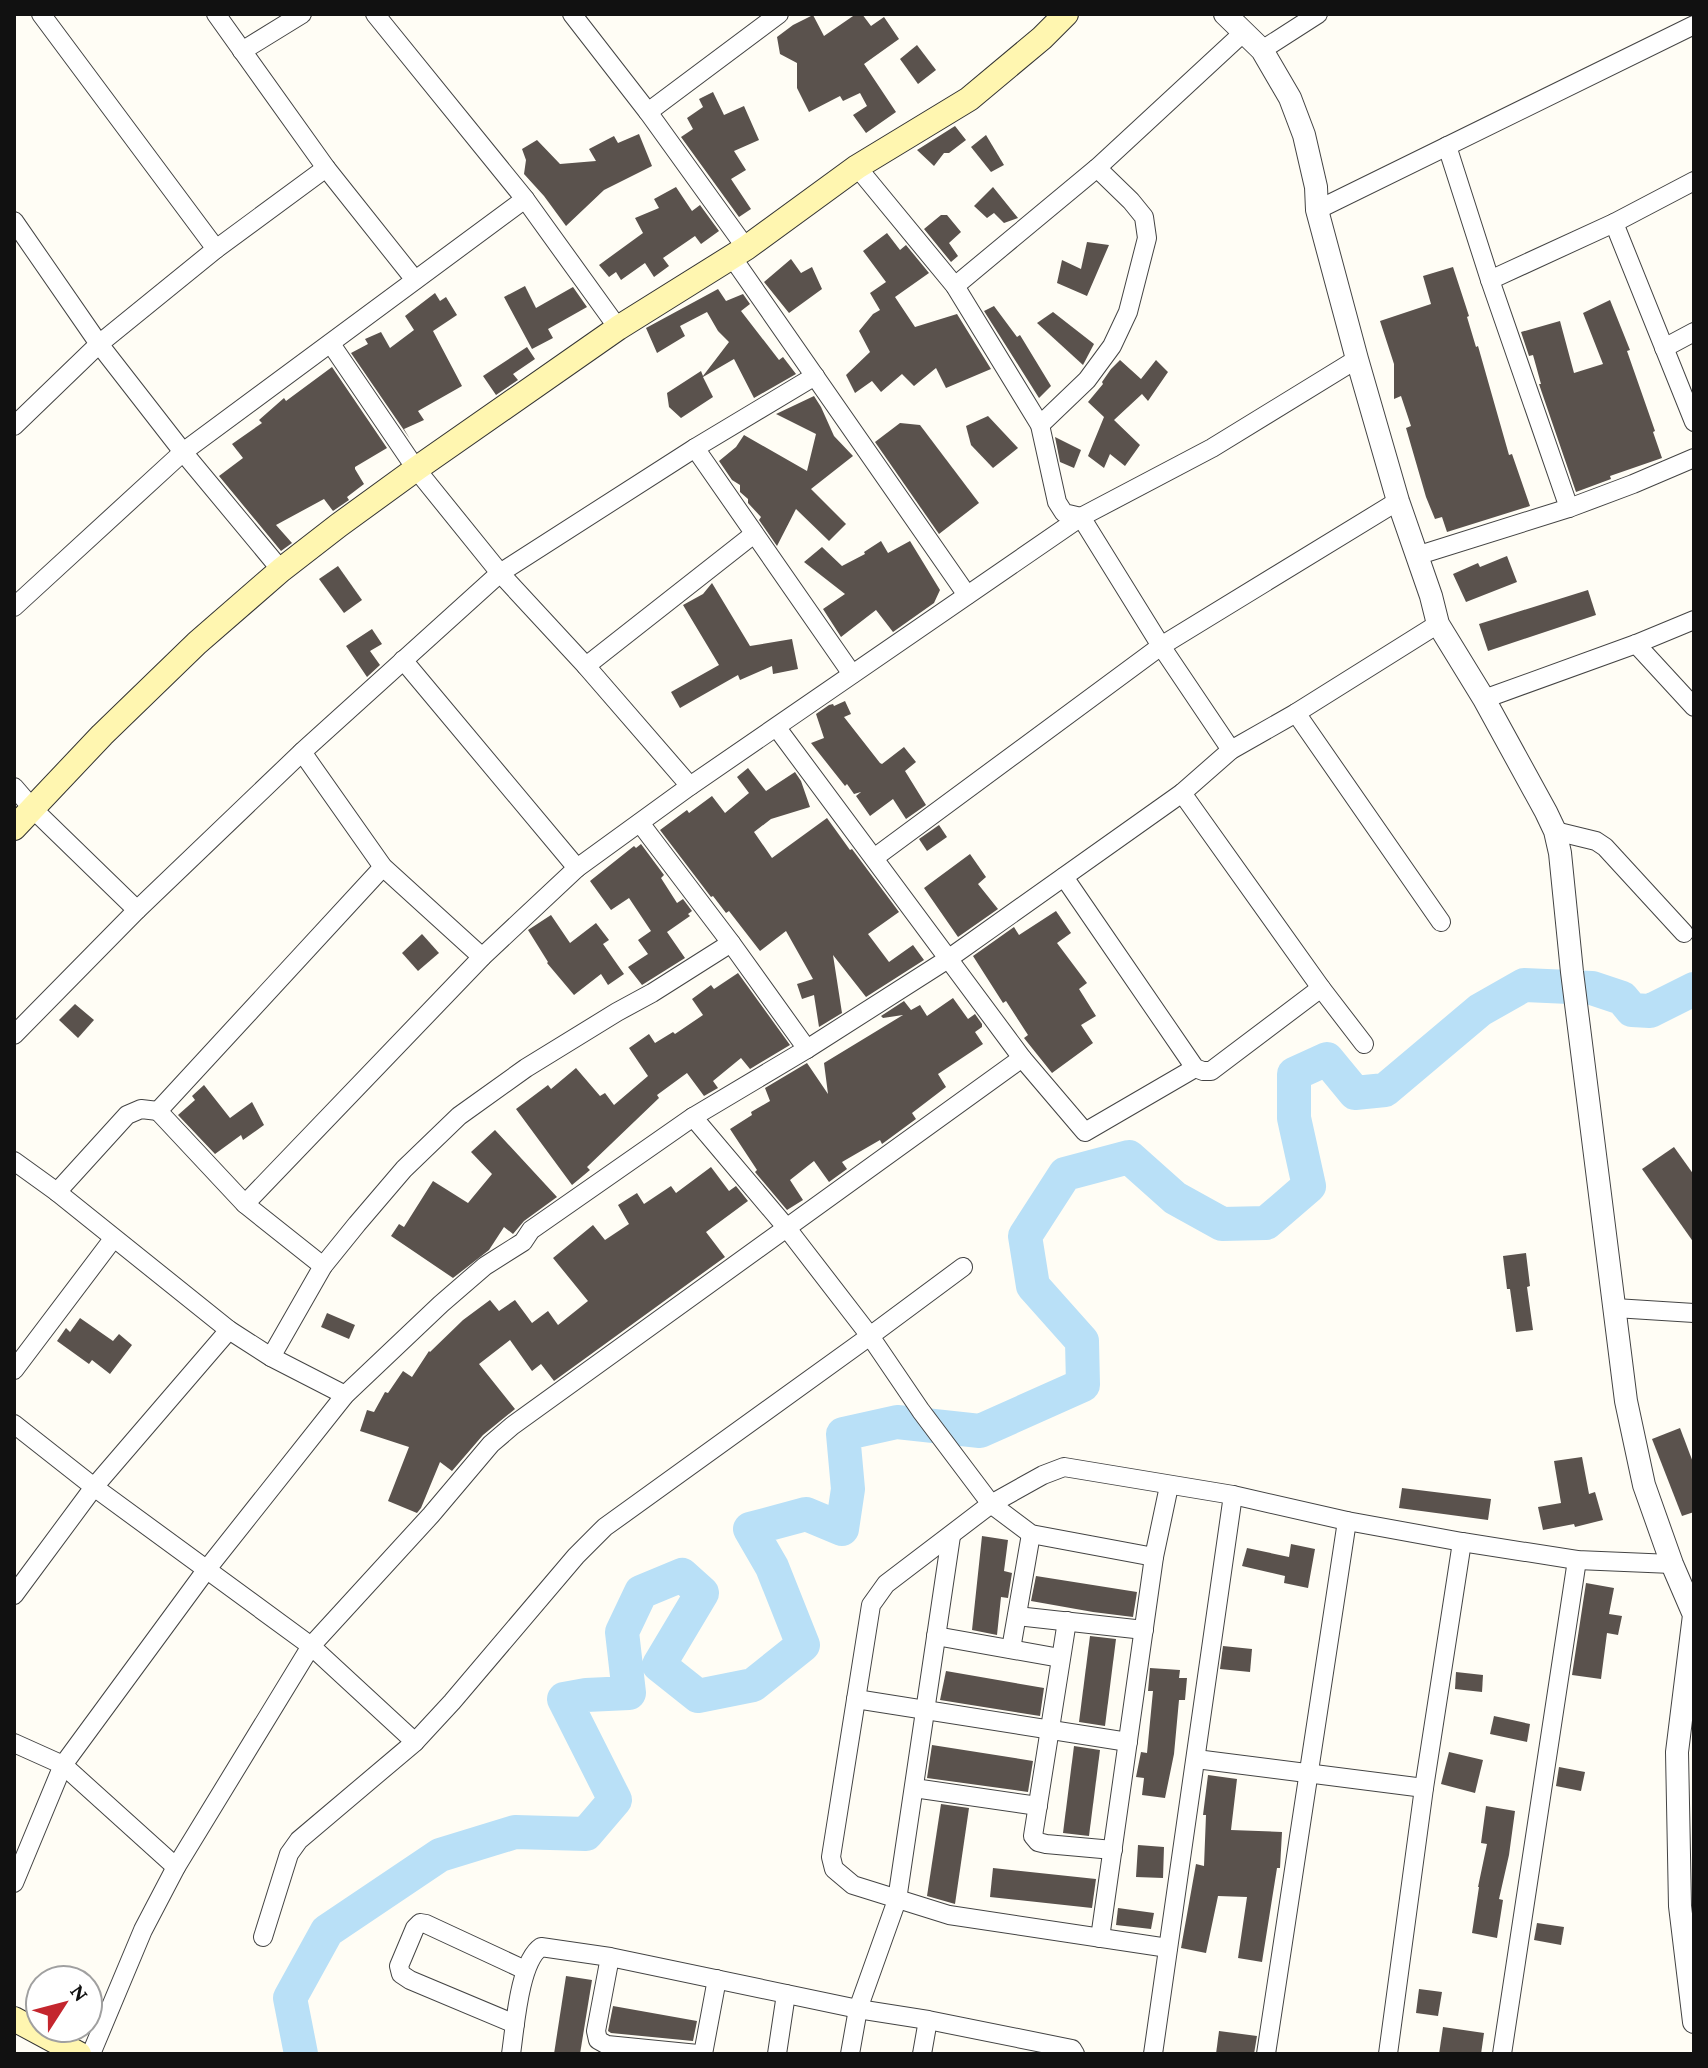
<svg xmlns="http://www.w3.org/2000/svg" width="1708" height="2068" viewBox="0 0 1708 2068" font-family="'Crimson Pro',serif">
  <rect width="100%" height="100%" fill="#fffdf5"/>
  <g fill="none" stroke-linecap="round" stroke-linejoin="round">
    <!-- river -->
    <polyline stroke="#b9e0f7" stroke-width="34" points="301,2054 290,1998 327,1931 440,1855 515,1832 586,1834 615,1800 564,1699 586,1695 629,1693 622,1632 641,1592 682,1575 702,1593 659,1665 698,1696 753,1685 803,1645 772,1567 750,1529 806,1514 842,1529 848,1489 843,1434 897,1422 980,1431 1083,1385 1082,1341 1033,1286 1025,1236 1065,1174 1129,1157 1175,1198 1222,1224 1266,1223 1309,1186 1294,1118 1294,1074 1327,1059 1355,1093 1385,1090 1480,1010 1524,985 1592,988 1622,998 1632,1010 1650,1011 1694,989"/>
  </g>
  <!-- building -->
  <g fill="#5a524d">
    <polygon points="856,14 862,14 871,26 884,17 899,39 864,64 896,112 866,133 853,115 867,106 860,93 843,101 840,96 809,112 797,88 797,63 780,54 777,37 793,25 813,15 824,36"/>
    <polygon points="917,45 936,70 918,84 900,59"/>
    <polygon points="713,92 724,115 744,106 759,140 734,151 746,170 731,179 751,209 739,217 681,137 693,129 687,118 703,107 699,99"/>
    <polygon points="955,126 966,140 949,153 944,153 934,166 917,150"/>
    <polygon points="639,134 652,166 604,190 566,226 544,196 524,174 526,160 522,149 537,140 560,164 596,161 589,149 614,136 618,143"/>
    <polygon points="986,135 1004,165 991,172 971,147"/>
    <polygon points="676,187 692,211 700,205 719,231 701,244 695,236 663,258 669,266 654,277 645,263 621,280 616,272 609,277 599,265 643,233 635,218 659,208 654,199"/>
    <polygon points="993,187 1018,218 1004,223 994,213 987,218 974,206"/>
    <polygon points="941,215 947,215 961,232 949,243 958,256 951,262 924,229"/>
    <polygon points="887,233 900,250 906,245 929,273 895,297 915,327 957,314 991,369 946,388 936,368 914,386 902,374 881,392 872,381 855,393 846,375 870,352 859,331 873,314 880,310 870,293 886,282 863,251"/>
    <polygon points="1087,242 1109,245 1087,296 1057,283 1062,260 1081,269"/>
    <polygon points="791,259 801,273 812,267 822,289 789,313 764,282"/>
    <polygon points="1453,267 1469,316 1467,317 1476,347 1478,346 1509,455 1512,454 1530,506 1447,532 1442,517 1435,519 1426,497 1406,428 1411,426 1401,396 1394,399 1394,364 1380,321 1431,304 1423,276"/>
    <polygon points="525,286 536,308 573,287 587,307 548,329 553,338 532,349 504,297"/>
    <polygon points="718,289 726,301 743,294 750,304 741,311 779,360 783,357 796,374 754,398 734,359 703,377 713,397 681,418 669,407 667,393 701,371 703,376 729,342 718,331 707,312 680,326 685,336 657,353 646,328"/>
    <polygon points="435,293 440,301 446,297 457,315 433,331 462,386 418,411 424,420 404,429 410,439 351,353 368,344 365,339 381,332 390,348 414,330 405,316"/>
    <polygon points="1610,300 1630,350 1627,351 1655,431 1653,432 1662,458 1610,476 1611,479 1576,492 1541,390 1539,384 1541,384 1533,355 1529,356 1521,332 1560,321 1574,373 1603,364 1583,313"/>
    <polygon points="994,306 1017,337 1020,335 1051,386 1039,398 984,311"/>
    <polygon points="1053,312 1094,344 1083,365 1037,323"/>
    <polygon points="527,347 535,359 513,374 518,380 496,395 483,376"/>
    <polygon points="1120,360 1141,379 1156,360 1168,372 1148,401 1142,394 1114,420 1140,445 1125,466 1110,454 1104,468 1088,456 1104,417 1088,402 1103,384 1102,382 1111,369"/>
    <polygon points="332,367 387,448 355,467 355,469 364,484 347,497 349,500 333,511 324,499 276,525 292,543 281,551 219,476 243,458 232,444 262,423 259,420 284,398 286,401"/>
    <polygon points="814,396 821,407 834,436 853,456 811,489 846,524 829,541 796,509 777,546 759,520 761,517 748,503 748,499 740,492 740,485 732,480 719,461 736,447 744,435 807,471 816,434 776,414"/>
    <polygon points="988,416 1018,448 993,468 971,445 966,426"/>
    <polygon points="900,423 920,425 979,503 939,534 875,442"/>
    <polygon points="1055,437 1081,450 1074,468 1060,462"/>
    <polygon points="881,541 888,553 910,541 940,590 934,603 893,632 876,610 841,637 823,609 845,594 804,562 822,547 842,566 865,554 864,552"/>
    <polygon points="1507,556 1517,582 1466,602 1453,574 1478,563 1480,567"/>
    <polygon points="338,566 362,600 344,613 319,579"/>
    <polygon points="712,583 750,646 792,639 798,669 773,674 772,666 740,680 738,675 680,708 671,692 719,665 683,605 703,594"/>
    <polygon points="1588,590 1596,615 1488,651 1479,624"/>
    <polygon points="372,629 382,644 370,651 380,665 367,677 346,646"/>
    <polygon points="845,701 851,714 844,717 880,763 882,764 904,747 916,762 905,771 926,805 906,819 893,799 870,816 856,796 861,792 854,794 847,784 845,786 811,743 824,738 816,714 829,705 833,704 834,706"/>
    <polygon points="748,768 766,791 795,772 801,781 810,807 771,819 754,832 772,858 827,818 850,850 852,849 855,853 899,912 868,934 889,962 913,945 924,960 866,997 833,955 842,1013 819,1027 814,995 802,999 797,984 813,979 786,931 760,951 729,911 726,913 713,896 711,897 660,830 687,810 689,813 712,796 725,813 749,793 737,777"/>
    <polygon points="939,825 947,837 927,851 919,839"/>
    <polygon points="641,844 664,875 661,878 677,903 683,899 692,911 688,914 690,916 667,932 685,958 642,985 628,967 648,954 638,940 651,931 629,898 611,910 590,881 634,846 636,848"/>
    <polygon points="970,854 986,877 978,884 998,909 958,937 924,888"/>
    <polygon points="1056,911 1071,933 1057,943 1087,983 1079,989 1096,1016 1081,1025 1093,1043 1052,1073 1024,1038 1028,1035 1006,1001 1003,1003 973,956 1014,927 1019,935"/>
    <polygon points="551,915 570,943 596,923 609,940 603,944 624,974 608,985 601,974 574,995 547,963 548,962 528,930"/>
    <polygon points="422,934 439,953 418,971 402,953"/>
    <polygon points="738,973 790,1045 750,1069 741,1058 713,1081 718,1088 704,1096 687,1073 657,1095 659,1098 587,1167 590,1170 572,1185 516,1109 548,1085 551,1089 576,1068 600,1096 605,1093 614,1105 648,1076 629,1048 649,1034 655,1043 673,1032 675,1034 703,1015 692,999 711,985 714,989"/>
    <polygon points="953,998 968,1019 975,1014 982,1024 982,1027 975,1032 983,1044 938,1074 946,1087 912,1113 916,1119 882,1144 880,1140 842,1162 847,1169 829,1182 814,1161 790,1180 803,1200 787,1210 755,1172 757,1170 730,1129 752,1115 751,1112 770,1101 765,1088 807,1063 828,1094 824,1063 903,1015 883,1018 881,1016 904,1001 911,1010 920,1005 927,1016"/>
    <polygon points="75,1004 94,1020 78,1038 59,1020"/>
    <polygon points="204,1085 230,1118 252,1102 264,1125 243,1140 241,1135 215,1154 178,1115 195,1100 192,1096"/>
    <polygon points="495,1130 557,1197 524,1221 513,1234 504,1227 489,1250 453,1278 391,1236 399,1224 404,1227 433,1181 468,1203 492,1174 471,1152"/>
    <polygon points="1674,1147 1694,1175 1694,1243 1642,1169"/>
    <polygon points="711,1167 729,1191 736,1186 748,1201 706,1232 725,1257 554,1381 541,1364 532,1371 510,1340 479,1364 515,1409 483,1435 452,1471 440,1462 421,1508 417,1513 388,1501 409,1447 360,1431 367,1410 374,1412 385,1392 388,1393 403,1371 412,1377 429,1351 430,1352 463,1320 490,1300 499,1311 515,1300 532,1323 548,1311 558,1325 588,1301 553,1258 593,1225 605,1240 629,1224 618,1205 637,1193 644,1204 671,1186 676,1193"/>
    <polygon points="1526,1253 1530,1286 1527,1287 1533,1330 1516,1332 1510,1289 1507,1289 1503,1256"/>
    <polygon points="327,1313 355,1325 349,1339 321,1327"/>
    <polygon points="80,1318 113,1341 119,1334 132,1345 110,1374 92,1360 89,1364 57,1341 66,1328 70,1332"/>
    <polygon points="1680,1428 1694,1465 1694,1512 1682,1516 1652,1439"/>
    <polygon points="1582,1457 1589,1494 1595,1492 1603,1520 1575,1527 1574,1524 1543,1530 1538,1507 1561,1503 1554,1461"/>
    <polygon points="1402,1488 1491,1499 1488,1520 1399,1508"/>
    <polygon points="982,1536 1008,1540 1004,1571 1012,1573 1008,1598 1001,1597 997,1635 972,1630"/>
    <polygon points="1291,1544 1315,1549 1308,1588 1284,1583 1285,1576 1242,1566 1247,1548 1289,1557"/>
    <polygon points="1036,1576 1137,1592 1133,1617 1093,1612 1031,1601"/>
    <polygon points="1586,1583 1614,1588 1609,1614 1622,1616 1618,1635 1607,1633 1601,1679 1572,1675"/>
    <polygon points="1090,1636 1116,1639 1105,1726 1079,1722"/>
    <polygon points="1223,1646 1252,1649 1250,1672 1220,1669"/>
    <polygon points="1150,1668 1180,1670 1179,1678 1187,1678 1185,1700 1179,1700 1174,1754 1165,1798 1142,1795 1144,1778 1136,1777 1141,1752 1147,1753 1153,1691 1148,1691"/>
    <polygon points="946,1671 1044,1688 1040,1716 940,1700"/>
    <polygon points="1456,1672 1483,1675 1482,1692 1455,1689"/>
    <polygon points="1494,1716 1530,1724 1527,1742 1490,1734"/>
    <polygon points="932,1745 1033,1761 1028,1792 927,1778"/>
    <polygon points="1074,1746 1100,1750 1089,1836 1063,1833"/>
    <polygon points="1449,1752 1483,1760 1475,1793 1441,1784"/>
    <polygon points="1559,1767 1585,1772 1581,1791 1556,1786"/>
    <polygon points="1208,1775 1237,1779 1231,1830 1282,1832 1280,1868 1277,1868 1262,1962 1238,1958 1247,1897 1218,1896 1206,1953 1181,1948 1196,1864 1204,1866 1206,1815 1203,1815"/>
    <polygon points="941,1804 969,1808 955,1904 927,1896"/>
    <polygon points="1486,1806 1515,1811 1509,1855 1499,1899 1503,1900 1497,1938 1472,1933 1479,1887 1478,1887 1487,1844 1481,1843"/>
    <polygon points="1138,1845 1164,1847 1163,1878 1136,1877"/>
    <polygon points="993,1868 1096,1879 1092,1908 990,1897"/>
    <polygon points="1118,1908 1154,1913 1151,1929 1116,1925"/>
    <polygon points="1537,1923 1564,1927 1561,1945 1534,1940"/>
    <polygon points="566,1976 592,1980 580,2054 554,2054"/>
    <polygon points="1419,1989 1442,1992 1438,2016 1416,2013"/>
    <polygon points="613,2006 697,2021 693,2041 611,2033 608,2031"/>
    <polygon points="1443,2027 1484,2033 1481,2054 1439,2054"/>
    <polygon points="1219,2031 1257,2036 1254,2054 1216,2054"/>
  </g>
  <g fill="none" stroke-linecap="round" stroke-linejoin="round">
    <defs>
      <g id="minor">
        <polyline points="41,14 216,249"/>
        <polyline points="216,14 326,168 415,280"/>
        <polyline points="375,14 525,199 618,328"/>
        <polyline points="572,14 648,112 746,248"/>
        <polyline points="1262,50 1318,14"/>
        <polyline points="242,51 302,14"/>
        <polyline points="648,112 779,14"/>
        <polyline points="1447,146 1490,280 1569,508"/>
        <polyline points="857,167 955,286 1040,425 1057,502 1064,513 1081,517 1161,646 1231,750"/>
        <polyline points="1317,210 1694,25"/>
        <polyline points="14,221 99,344 183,452 281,570"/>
        <polyline points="1614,223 1694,422"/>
        <polyline points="732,257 967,595"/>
        <polyline points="1490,280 1614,223 1694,181"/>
        <polyline points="955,286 1097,168 1244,32"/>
        <polyline points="331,344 416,469 500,573 586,666 690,786"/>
        <polyline points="1664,348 1694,332"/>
        <polyline points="1040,425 1087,380 1112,346 1128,312 1147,238 1144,217 1131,201 1097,168"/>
        <polyline points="14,426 99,344 216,249 326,168"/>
        <polyline points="695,448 852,674"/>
        <polyline points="1416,556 1569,508 1633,484 1694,458"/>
        <polyline points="14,607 183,452 525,199"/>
        <polyline points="1636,644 1694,707"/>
        <polyline points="403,660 577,868"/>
        <polyline points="586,666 754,534"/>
        <polyline points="1484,699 1636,644 1694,620"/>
        <polyline points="1296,713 1441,922"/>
        <polyline points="777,728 1022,1058 1085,1132 1195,1068"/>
        <polyline points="302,752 383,867 482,957"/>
        <polyline points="14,787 33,809 137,910"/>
        <polyline points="1182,793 1321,988 1364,1044"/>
        <polyline points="640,823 731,943 807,1049"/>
        <polyline points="1555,831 1596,841 1605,847 1684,933"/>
        <polyline points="874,858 1161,646 1398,501"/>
        <polyline points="383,867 158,1111 245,1204 482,957 577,868 690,786 1081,517 1212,448 1357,359"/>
        <polyline points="1064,877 1195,1068 1203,1071 1211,1071 1321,988"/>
        <polyline points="14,1035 137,910 302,752 500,573 695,448 815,376"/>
        <polyline points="14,1161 57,1192 229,1330 271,1357 345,1395"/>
        <polyline points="57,1192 127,1115 141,1109 158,1111"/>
        <polyline points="245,1204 323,1266"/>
        <polyline points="963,1267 870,1336 921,1411 991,1504 1031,1534 1154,1557"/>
        <polyline points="1615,1308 1694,1313"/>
        <polyline points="271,1357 323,1266 357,1224 404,1169 459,1116 526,1068 617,1012 652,993 731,943"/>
        <polyline points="14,1370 113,1239"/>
        <polyline points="14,1424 94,1487 311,1646 415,1742"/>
        <polyline points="14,1595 94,1487 229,1330"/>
        <polyline points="1017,1616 1144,1630"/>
        <polyline points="1067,1621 1033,1836 1038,1842 1046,1844 1113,1850"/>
        <polyline points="936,1636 1060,1658"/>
        <polyline points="1011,1649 1031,1534"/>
        <polyline points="856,1699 1128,1742"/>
        <polyline points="14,1743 63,1765 176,1867"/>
        <polyline points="1196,1759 1424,1788"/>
        <polyline points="914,1788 1038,1806"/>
        <polyline points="14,1883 63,1765 207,1569 345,1395 441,1304 485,1266 523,1242 531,1230 693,1117 807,1049 948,959 1182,793 1231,750 1296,713 1438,624"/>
        <polyline points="263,1937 289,1854 299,1840 415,1742 452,1702 576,1556 605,1527 870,1336 786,1227 693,1117"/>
        <polyline points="1100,1938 1154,1557 1169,1486"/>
        <polyline points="1168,1948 949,1915 853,1885 834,1869 831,1857 871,1605 886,1584 991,1504 1043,1475 1064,1467 1233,1495 1347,1521 1462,1542 1577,1560 1672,1564"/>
        <polyline points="610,1957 596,2031 598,2040 607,2045 698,2054"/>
        <polyline points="515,2024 410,1980 401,1974 399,1966 415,1928 420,1923 426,1924 525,1970"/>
        <polyline points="91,2054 143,1930 176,1867 311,1646 431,1515 491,1444 512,1426 1022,1058"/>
        <path d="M511,2054C515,2028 519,1962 541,1947L610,1957L858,2009L928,2020L1072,2049L1075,2054"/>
        <polyline points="703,2054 717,1979"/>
        <polyline points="777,2054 786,1994"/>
        <polyline points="850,2054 858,2009 897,1900 951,1536"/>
        <polyline points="922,2054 928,2020"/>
        <polyline points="1153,2054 1233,1495"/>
        <polyline points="1266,2054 1347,1521"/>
        <polyline points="1388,2054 1424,1788 1462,1542"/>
        <polyline points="1502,2054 1577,1560"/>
      </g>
      <polyline id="tertiary" points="1225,14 1262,50 1290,98 1304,135 1316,187 1317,210 1357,359 1398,501 1431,596 1438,624 1484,699 1546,812 1555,831 1560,853 1572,972 1626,1401 1644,1485 1672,1564 1694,1615 1677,1752 1680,1906 1694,2022"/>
      <g id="secondary">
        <polyline points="14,828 102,735 197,643 281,570 339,525 416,469 618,328 746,248 857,167 969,99 1042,38 1066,14"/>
        <polyline points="14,2019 79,2054"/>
      </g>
    </defs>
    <!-- minor casing -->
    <use href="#minor" stroke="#444" stroke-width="20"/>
    <!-- tertiary casing -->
    <use href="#tertiary" stroke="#444" stroke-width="24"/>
    <!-- secondary casing -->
    <use href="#secondary" stroke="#333" stroke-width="26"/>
    <!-- minor -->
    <use href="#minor" stroke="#fff" stroke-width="18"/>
    <!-- tertiary -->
    <use href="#tertiary" stroke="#fff" stroke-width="22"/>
    <!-- secondary -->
    <use href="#secondary" stroke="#fff6b0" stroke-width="24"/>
  </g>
  <!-- border -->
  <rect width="1708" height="2068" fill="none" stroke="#111111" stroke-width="32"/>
  <!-- north arrow -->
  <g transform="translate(64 2004) rotate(54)"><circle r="38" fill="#ffffff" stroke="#a0a0a0" stroke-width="2"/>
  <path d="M0-6L14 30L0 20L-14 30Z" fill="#c4262e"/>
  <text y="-12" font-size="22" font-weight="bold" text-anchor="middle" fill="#111111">N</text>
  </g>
</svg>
